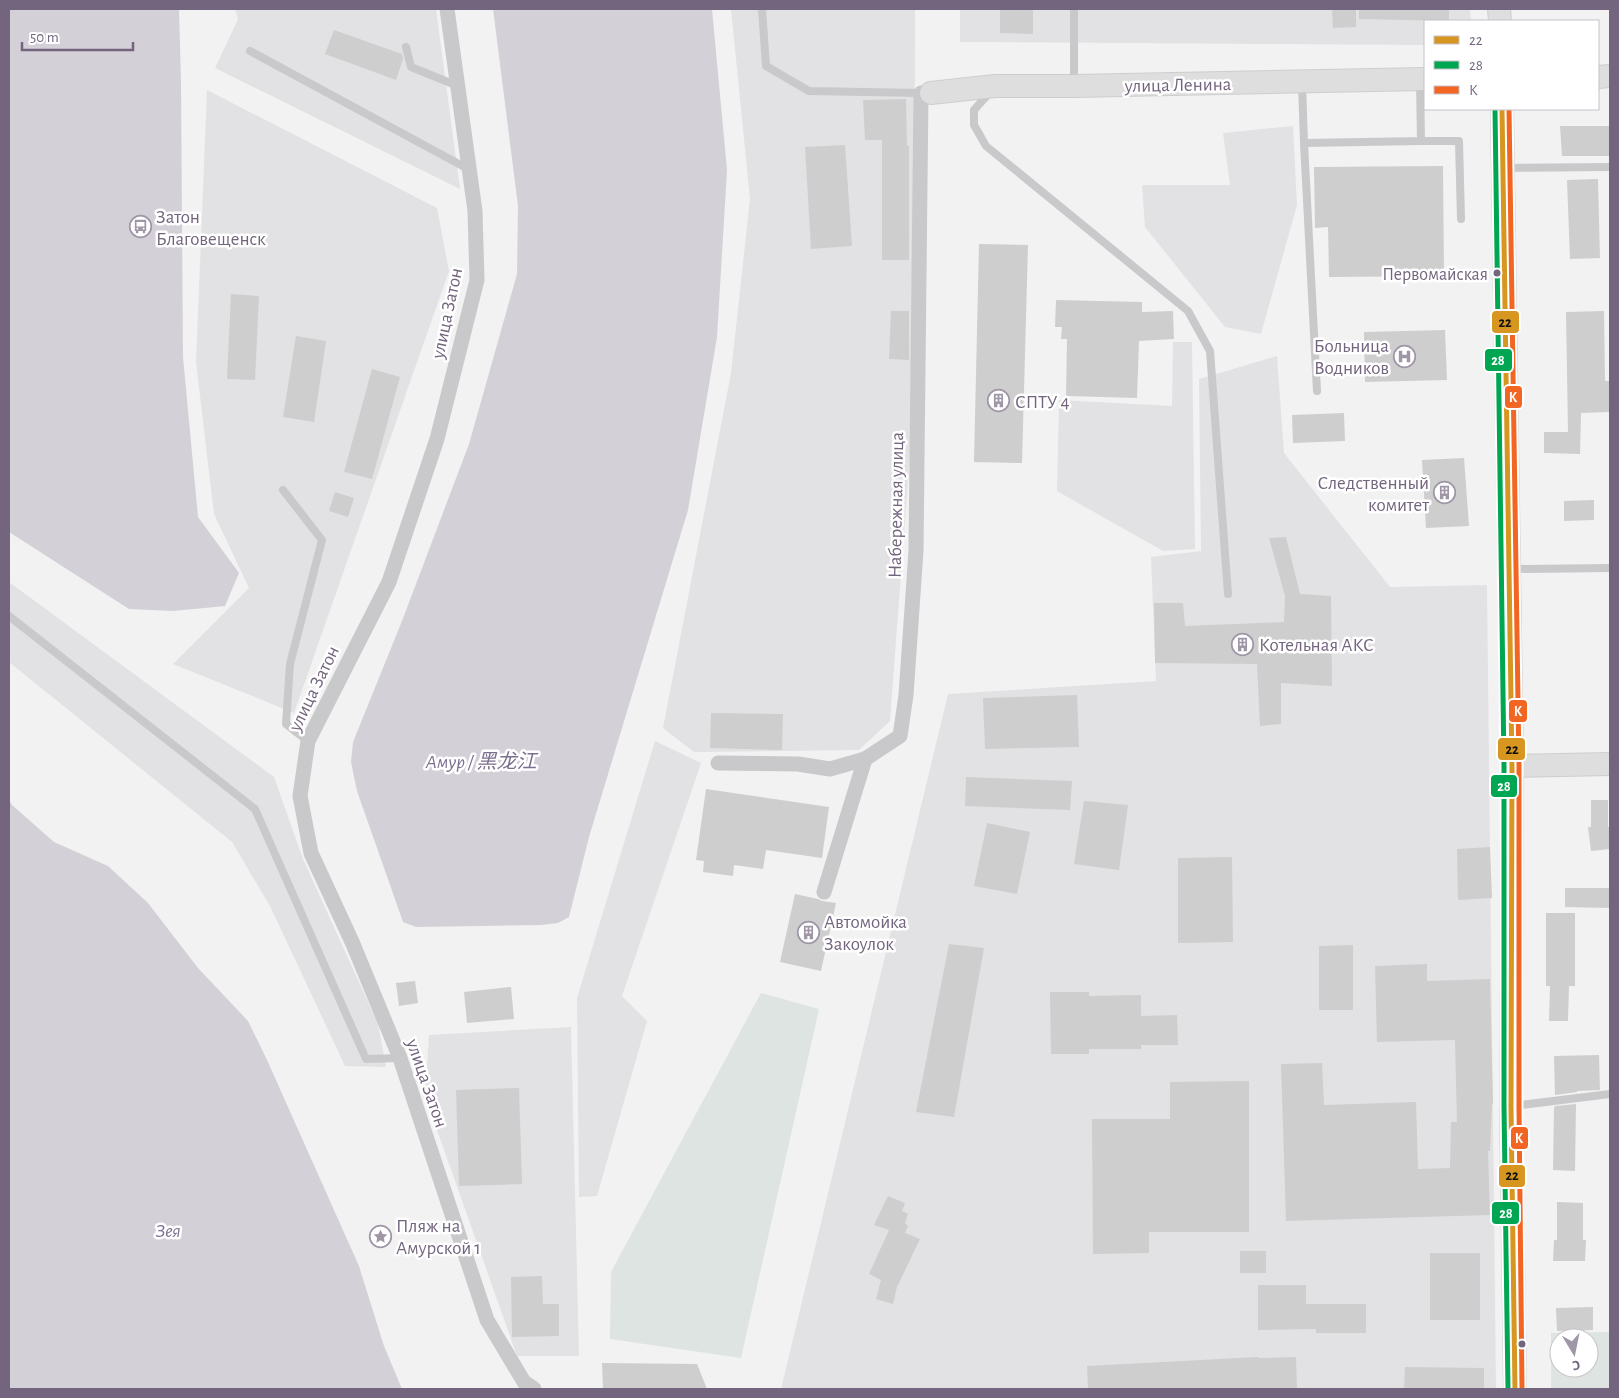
<svg xmlns="http://www.w3.org/2000/svg" width="1619" height="1398" viewBox="0 0 1619 1398" font-family="'Alegreya Sans','Noto Sans SC',sans-serif">
  <rect width="100%" height="100%" fill="#f1f2f1"/>
  <!-- built -->
  <g fill="#e2e2e4">
    <polygon points="235,9 436,9 460,189 215,68 238,19"/>
    <polygon points="731,9 915,9 914,400 890,721 859,750 694,752 663,728 731,373 750,199"/>
    <polygon points="960,9 1470,9 1471,21 1425,21 1425,45 960,42"/>
    <polygon points="207,90 437,208 449,271 294,713 173,664 249,588 214,514 196,362"/>
    <polygon points="1293,126 1297,205 1261,334 1225,327 1145,227 1142,185 1230,185 1223,133"/>
    <polygon points="1173,342 1192,342 1195,549 1163,551 1057,491 1059,400 1172,406"/>
    <polygon points="1277,356 1284,453 1390,587 1487,585 1496,1389 781,1389 948,694 1156,681 1151,557 1201,551 1199,379"/>
    <polygon points="9,582 274,777 303,859 378,1024 386,1067 345,1066 270,906 232,842 9,662"/>
    <polygon points="655,741 701,763 622,996 647,1021 597,1196 579,1197 577,998"/>
    <polygon points="571,1027 579,1356 517,1356 425,1096 429,1035"/>
  </g>
  <!-- green -->
  <g fill="#dee4e2" fill-rule="evenodd">
    <polygon points="761,993 819,1009 741,1358 610,1339 611,1272"/>
    <path d="M1610,1332V1389H1551V1333ZM1559,1338H1589V1368H1559Z"/>
  </g>
  <!-- water -->
  <g fill="#d4d0d8">
    <polygon points="9,9 179,9 181,82 183,357 198,517 239,573 225,606 173,611 129,609 9,532"/>
    <polygon points="493,9 712,9 727,170 717,337 688,510 589,837 569,917 558,923 541,925 416,927 403,922 357,791 351,762 353,742 402,621 469,444 517,274 518,206"/>
    <polygon points="9,800 12,805 54,842 108,866 148,903 198,968 248,1021 267,1060 359,1266 384,1346 402,1389 9,1389"/>
  </g>
  <!-- building -->
  <g fill="#cececf">
    <polygon points="1000,9 1033,9 1033,34 1000,33"/>
    <polygon points="1332,9 1356,9 1356,27 1333,28"/>
    <polygon points="1359,9 1449,9 1449,21 1359,19"/>
    <polygon points="334,30 402,54 403,59 396,80 325,54"/>
    <polygon points="906,99 907,146 909,146 909,260 882,260 882,140 865,140 863,100"/>
    <polygon points="1560,126 1610,126 1610,156 1562,156"/>
    <polygon points="845,145 852,246 811,249 805,147"/>
    <polygon points="1443,166 1444,276 1329,277 1328,227 1315,228 1314,167"/>
    <polygon points="1598,179 1600,258 1570,259 1567,180"/>
    <polygon points="979,244 1028,245 1022,463 974,462"/>
    <polygon points="231,294 259,296 255,380 227,379"/>
    <polygon points="1056,300 1142,302 1142,312 1173,311 1174,339 1139,341 1137,398 1066,396 1067,339 1061,339 1062,327 1055,327"/>
    <polygon points="891,311 909,311 909,360 889,359"/>
    <polygon points="1604,311 1605,381 1610,381 1610,412 1581,413 1580,454 1544,453 1544,432 1568,432 1566,312"/>
    <polygon points="1445,330 1447,380 1365,382 1364,332"/>
    <polygon points="296,336 326,341 314,422 283,417"/>
    <polygon points="372,369 400,377 372,479 344,472"/>
    <polygon points="1344,413 1345,441 1293,443 1292,415"/>
    <polygon points="1464,458 1469,526 1426,528 1422,460"/>
    <polygon points="335,492 354,498 348,517 329,511"/>
    <polygon points="1594,500 1594,520 1564,521 1564,501"/>
    <polygon points="1286,537 1300,594 1331,596 1332,686 1281,683 1281,724 1260,726 1257,664 1155,663 1154,603 1183,603 1185,626 1284,622 1285,596 1269,538"/>
    <polygon points="1077,695 1079,747 985,749 983,698"/>
    <polygon points="711,713 783,714 782,750 710,748"/>
    <polygon points="966,777 1072,781 1070,810 965,806"/>
    <polygon points="706,789 829,807 822,858 766,850 763,869 734,865 733,876 703,872 704,861 696,860"/>
    <polygon points="1591,800 1608,800 1608,827 1610,827 1610,849 1591,851 1588,827 1591,827"/>
    <polygon points="1084,801 1128,805 1119,870 1074,864"/>
    <polygon points="987,823 1030,832 1017,894 974,886"/>
    <polygon points="1490,847 1492,898 1458,900 1457,849"/>
    <polygon points="1232,857 1233,942 1178,943 1178,858"/>
    <polygon points="1565,888 1610,888 1610,908 1565,907"/>
    <polygon points="795,894 818,899 822,901 836,903 821,971 780,962"/>
    <polygon points="1546,913 1575,913 1575,986 1569,986 1568,1021 1549,1021 1550,986 1546,986"/>
    <polygon points="949,944 984,948 954,1117 916,1112"/>
    <polygon points="1353,945 1353,1010 1319,1010 1319,946"/>
    <polygon points="1427,964 1427,981 1490,979 1493,1104 1492,1104 1490,1151 1488,1151 1490,1215 1286,1221 1281,1064 1322,1063 1324,1105 1416,1102 1418,1169 1450,1168 1451,1122 1457,1122 1455,1040 1377,1042 1375,966"/>
    <polygon points="415,981 418,1003 399,1006 396,983"/>
    <polygon points="511,987 514,1019 467,1023 464,992"/>
    <polygon points="1050,992 1089,992 1089,996 1141,995 1141,1016 1177,1015 1178,1045 1141,1045 1141,1049 1089,1049 1089,1054 1051,1054"/>
    <polygon points="1599,1055 1600,1090 1577,1091 1577,1092 1555,1095 1554,1056"/>
    <polygon points="1249,1081 1249,1232 1149,1232 1149,1253 1093,1254 1092,1119 1170,1119 1170,1082"/>
    <polygon points="519,1088 522,1184 459,1186 456,1090"/>
    <polygon points="1576,1104 1575,1171 1553,1170 1554,1108 1555,1106"/>
    <polygon points="888,1196 905,1203 902,1211 908,1214 905,1223 908,1226 905,1233 920,1239 897,1287 893,1304 876,1299 881,1280 869,1274 889,1230 874,1225"/>
    <polygon points="1557,1202 1583,1203 1583,1240 1586,1240 1585,1261 1553,1261 1554,1240 1557,1240"/>
    <rect x="1240" y="1251" width="26" height="22"/>
    <rect x="1430" y="1253" width="50" height="67"/>
    <polygon points="542,1276 543,1304 559,1304 559,1336 512,1337 511,1277"/>
    <polygon points="1258,1285 1306,1285 1306,1304 1366,1304 1366,1333 1316,1333 1316,1329 1258,1330"/>
    <polygon points="1593,1307 1593,1330 1557,1331 1556,1308"/>
    <polygon points="1258,1357 1259,1358 1296,1357 1297,1389 1088,1389 1087,1366"/>
    <polygon points="602,1363 697,1364 707,1389 603,1389"/>
    <polygon points="1405,1367 1484,1368 1484,1389 1404,1389"/>
  </g>
  <g fill="none" stroke-linecap="round" stroke-linejoin="round">
    <defs>
      <g id="secondary">
        <polyline points="1499,9 1500,21"/>
        <polyline points="1598,77 1610,76"/>
        <polyline points="931,93 995,86 1074,86 1425,79"/>
        <polyline points="1502,109 1512,766 1511,1107 1515,1389"/>
        <polyline points="1512,766 1610,764"/>
      </g>
    </defs>
    <!-- secondary casing -->
    <use href="#secondary" stroke="#cfcecf" stroke-width="24"/>
    <!-- lane -->
    <g stroke="#c9c8ca" stroke-width="8">
      <polyline points="762,9 766,66 809,91 921,93"/>
      <polyline points="406,47 411,67 458,86"/>
      <polyline points="250,51 470,170"/>
      <polyline points="1302,83 1304,143 1421,141 1420,82"/>
      <polyline points="1074,84 1074,9"/>
      <polyline points="991,91 974,110 974,125 986,146 1188,311 1210,351 1228,594"/>
      <polyline points="1421,141 1459,141 1461,219"/>
      <polyline points="1304,143 1317,391"/>
      <polyline points="1505,168 1610,167"/>
      <polyline points="283,490 322,540 290,664 286,724 308,741"/>
      <polyline points="1512,569 1610,568"/>
      <polyline points="9,616 255,809 366,1059 400,1058"/>
      <polyline points="1513,1106 1610,1094"/>
    </g>
    <!-- street -->
    <g stroke="#c9c8ca" stroke-width="15">
      <polyline points="447,9 475,211 477,280 437,439 389,582 308,741 300,796 311,853 353,944 400,1058 487,1320 524,1382 534,1389"/>
      <polyline points="718,763 798,764 830,769 865,759 900,736 906,695 916,551 921,93 931,93"/>
      <polyline points="824,892 865,759"/>
    </g>
    <!-- secondary -->
    <use href="#secondary" stroke="#dedede" stroke-width="22"/>
    <defs>
      <polyline id="bus-1" points="1502,109 1512,766 1511,1107 1515,1389"/>
      <polyline id="bus-2" points="1495,109 1504,766 1504,1107 1508,1389"/>
      <polyline id="bus-3" points="1509,109 1519,766 1519,1107 1522,1389"/>
    </defs>
    <!-- bus-1 casing -->
    <use href="#bus-1" stroke="#fff" stroke-width="9"/>
    <!-- bus-2 casing -->
    <use href="#bus-2" stroke="#fff" stroke-width="9"/>
    <!-- bus-3 casing -->
    <use href="#bus-3" stroke="#fff" stroke-width="9"/>
    <!-- bus-1 -->
    <use href="#bus-1" stroke="#d69620" stroke-width="5"/>
    <!-- bus-2 -->
    <use href="#bus-2" stroke="#00a651" stroke-width="5"/>
    <!-- bus-3 -->
    <use href="#bus-3" stroke="#f26522" stroke-width="5"/>
  </g>
  <!-- icons -->
  <defs>
    <symbol id="bus-ring" viewBox="-11 -11 22 22"><circle r="9.5" fill="#fff" stroke="#9f96a6" stroke-width="1.5"/><path d="M-5-6H5V4H4V6H2V4H-2V6H-4V4H-5ZM-3.5-4V0h7V-4ZM-3.5 1.2v1.5H-2V1.2ZM2 1.2v1.5H3.5V1.2Z" fill="#9f96a6"/></symbol>
    <symbol id="hospital-ring" viewBox="-11 -11 22 22"><circle r="9.5" fill="#fff" stroke="#9f96a6" stroke-width="1.5"/><path d="M-5-5h3v3.5h4V-5h3V5h-3V1.5h-4V5h-3Z" fill="#9f96a6"/></symbol>
    <symbol id="building-ring" viewBox="-11 -11 22 22"><circle r="9.5" fill="#fff" stroke="#9f96a6" stroke-width="1.5"/><path d="M-4-6H4V6H1V3H-1V6H-4ZM-2.5-4.3h1.7v1.8h-1.7ZM.8-4.3h1.7v1.8H.8ZM-2.5-1h1.7V.8h-1.7ZM.8-1h1.7V.8H.8Z" fill="#9f96a6"/></symbol>
    <symbol id="sight-ring" viewBox="-11 -11 22 22"><circle r="9.5" fill="#fff" stroke="#9f96a6" stroke-width="1.5"/><path d="M0-6L1.8-2.2L6-1.7L2.9 1.2L3.7 5.4L0 3.3L-3.7 5.4L-2.9 1.2L-6-1.7L-1.8-2.2Z" fill="#9f96a6"/></symbol>
  </defs>
  <g fill-rule="evenodd">
    <use href="#bus-ring" x="128" y="214" width="25" height="25"/>
    <use href="#hospital-ring" x="1392" y="344" width="25" height="25"/>
    <use href="#building-ring" x="986" y="388" width="25" height="25"/>
    <use href="#building-ring" x="1432" y="480" width="25" height="25"/>
    <use href="#building-ring" x="1230" y="632" width="25" height="25"/>
    <use href="#building-ring" x="796" y="920" width="25" height="25"/>
    <use href="#sight-ring" x="368" y="1224" width="25" height="25"/>
  </g>
  <!-- markers -->
  <g fill="#73657e" stroke="#fff" stroke-width="2">
    <circle cx="1497" cy="273" r="4.5"/>
    <circle cx="1522" cy="1344" r="4.5"/>
  </g>
  <g text-anchor="middle" stroke-width="5" stroke-linejoin="round" paint-order="stroke">
    <!-- bus labels -->
    <g font-size="18" fill="#73657e" stroke="#fff" text-anchor="end">
      <text x="1488" y="280">Первомайская</text>
    </g>
    <!-- street labels -->
    <g font-size="19" fill="#73657e" stroke="#fff">
      <text transform="translate(1178 84) rotate(-1)" y="7">улица Ленина</text>
      <text transform="translate(446 313) rotate(-78)" y="7">улица Затон</text>
      <text transform="translate(895 505) rotate(-89)" y="7">Набережная улица</text>
      <text transform="translate(313 688) rotate(-64)" y="7">улица Затон</text>
      <text transform="translate(428 1083) rotate(71)" y="7">улица Затон</text>
    </g>
    <!-- poi labels -->
    <g font-size="19" fill="#73657e" stroke="#fff" text-anchor="start">
      <text x="156" y="223">Затон<tspan x="156" dy="22">Благовещенск</tspan></text>
      <text x="1389" y="352" text-anchor="end">Больница<tspan x="1389" dy="22">Водников</tspan></text>
      <text x="1015" y="408">СПТУ 4</text>
      <text x="1429" y="489" text-anchor="end">Следственный<tspan x="1429" dy="22">комитет</tspan></text>
      <text x="1259" y="651">Котельная АКС</text>
      <text x="824" y="928">Автомойка<tspan x="824" dy="22">Закоулок</tspan></text>
      <text x="396" y="1232">Пляж на<tspan x="396" dy="22">Амурской 1</tspan></text>
    </g>
    <!-- water labels -->
    <g font-size="20" font-style="italic" fill="#7c6f90" stroke="#fff">
      <text x="481" y="768">Амур / 黑龙江</text>
      <text x="168" y="1237">Зея</text>
    </g>
  </g>
  <g stroke="#fff" stroke-width="2">
    <rect x="1491" y="310" width="29" height="24" rx="5" fill="#d69620"/>
    <rect x="1484" y="348" width="29" height="24" rx="5" fill="#00a651"/>
    <rect x="1504" y="385" width="19" height="24" rx="5" fill="#f26522"/>
    <rect x="1508" y="699" width="20" height="24" rx="5" fill="#f26522"/>
    <rect x="1497" y="737" width="29" height="24" rx="5" fill="#d69620"/>
    <rect x="1490" y="774" width="28" height="24" rx="5" fill="#00a651"/>
    <rect x="1510" y="1126" width="19" height="24" rx="5" fill="#f26522"/>
    <rect x="1498" y="1164" width="28" height="24" rx="5" fill="#d69620"/>
    <rect x="1491" y="1201" width="29" height="24" rx="5" fill="#00a651"/>
  </g>
  <g font-size="14" text-anchor="middle" font-weight="bold" fill="#fff">
    <text x="1498" y="365">28</text>
    <text x="1513" y="402">К</text>
    <text x="1518" y="716">К</text>
    <text x="1504" y="791">28</text>
    <text x="1519" y="1143">К</text>
    <text x="1506" y="1218">28</text>
  </g>
  <g font-size="14" text-anchor="middle" font-weight="bold" fill="#111">
    <text x="1505" y="327">22</text>
    <text x="1512" y="754">22</text>
    <text x="1512" y="1180">22</text>
  </g>
  <!-- border -->
  <rect width="1619" height="1398" fill="none" stroke="#73657e" stroke-width="20"/>
  <!-- legend -->
  <rect x="1424" y="20" width="175" height="90" fill="#ffffff" stroke="#c7c1cb"/>
  <rect x="1434" y="36" width="25" height="8" fill="#d69620" stroke="#c7c1cb"/>
  <text x="1469" y="45" font-size="15" fill="#73657e">22</text>
  <rect x="1434" y="61" width="25" height="8" fill="#00a651" stroke="#c7c1cb"/>
  <text x="1469" y="70" font-size="15" fill="#73657e">28</text>
  <rect x="1434" y="86" width="25" height="8" fill="#f26522" stroke="#c7c1cb"/>
  <text x="1469" y="95" font-size="15" fill="#73657e">К</text>
  <!-- north arrow -->
  <g transform="translate(1574 1353) rotate(170)"><circle r="24" fill="#ffffff" stroke="#c7c1cb"/>
  <path d="M0-4L9 19L0 12L-9 19Z" fill="#9f96a6"/>
  <text y="-8" font-size="14" font-weight="bold" text-anchor="middle" fill="#73657e">С</text>
  </g>
  <!-- scale -->
  <path d="M22 42v8h111v-8" fill="none" stroke="#73657e" stroke-width="2.5"/>
  <text x="30" y="42" font-size="15" fill="#73657e" stroke="#ffffff" stroke-width="4" paint-order="stroke">50 m</text>
</svg>
